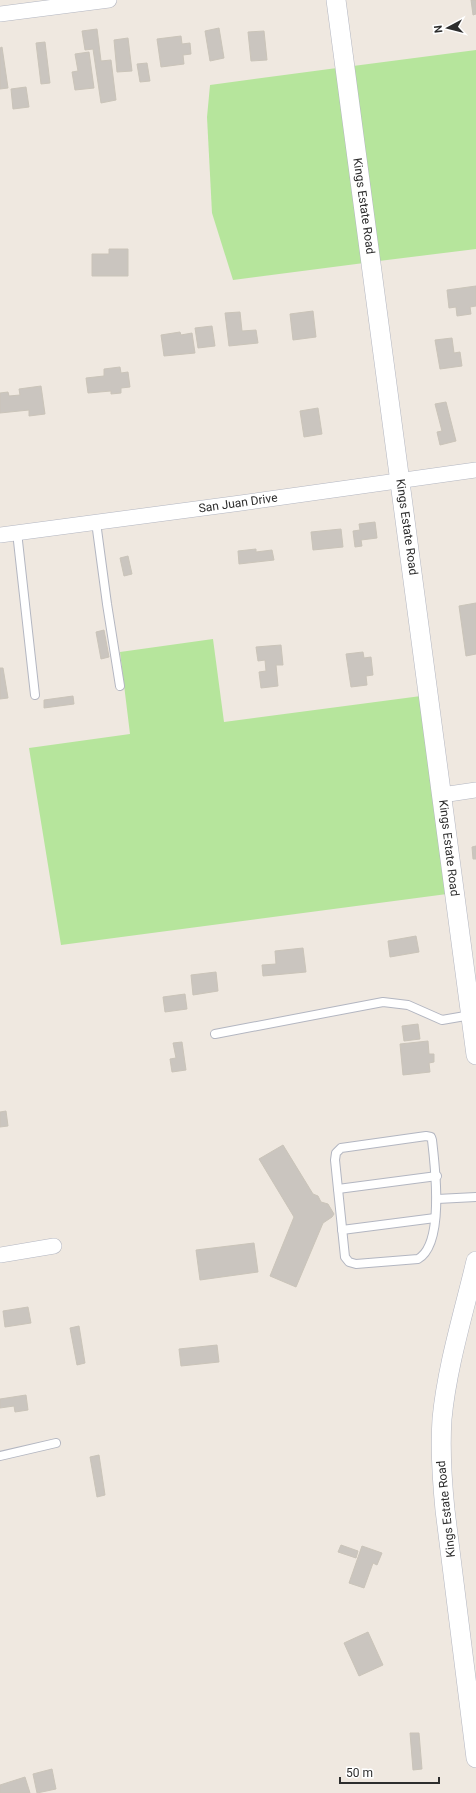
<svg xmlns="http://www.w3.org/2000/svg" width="476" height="1793" viewBox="0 0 476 1793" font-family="Roboto,sans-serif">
  <rect width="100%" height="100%" fill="#efe8e0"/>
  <!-- green -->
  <g fill="#b6e59c">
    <polygon points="476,50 476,249 379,261 353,66"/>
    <polygon points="337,68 364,263 233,280 212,213 207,117 210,85"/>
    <polygon points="213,639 224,722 421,696 447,894 61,945 29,748 130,734 120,652"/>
  </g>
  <!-- building -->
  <g fill="#cac5bf" stroke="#cac4b9">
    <polygon points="471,0 476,0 476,14 473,15"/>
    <polygon points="219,28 224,58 210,61 205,31"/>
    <polygon points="97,29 101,61 111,60 116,100 101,103 93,49 85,50 82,31"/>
    <polygon points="264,31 267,60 251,61 248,32"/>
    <polygon points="181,36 182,44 190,43 191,54 183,55 184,64 161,67 157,39"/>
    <polygon points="128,38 132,71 117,72 114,40"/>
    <polygon points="45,42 50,83 41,84 36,43"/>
    <polygon points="2,47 8,88 0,89 0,48"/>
    <polygon points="89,52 94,88 75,90 72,72 78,71 75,54"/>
    <polygon points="147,63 150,81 140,82 137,64"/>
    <polygon points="26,87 29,107 13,109 11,89"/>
    <polygon points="109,249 128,249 128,276 92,276 92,254 109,254"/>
    <polygon points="476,286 476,306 470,307 471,314 457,316 456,307 449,308 447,290"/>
    <polygon points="313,311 316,337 293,340 290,314"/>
    <polygon points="240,312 242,331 256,330 258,343 229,346 225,313"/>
    <polygon points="212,326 215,346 198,348 195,328"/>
    <polygon points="180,332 181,335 192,333 195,353 164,356 161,335"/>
    <polygon points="452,338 454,353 460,352 462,366 440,369 435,340"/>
    <polygon points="120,367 121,373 128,372 130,387 121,388 121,393 111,394 111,391 88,393 86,378 104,376 104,369"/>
    <polygon points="41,386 45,414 29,416 29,410 0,413 0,393 8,392 9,396 20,395 19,389"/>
    <polygon points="446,402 456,441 440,445 437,432 442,431 435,404"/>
    <polygon points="318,408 322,434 304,437 300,411"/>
    <polygon points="375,522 377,538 361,540 362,546 355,547 353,531 360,530 359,524"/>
    <polygon points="341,529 343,547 313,550 311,532"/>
    <polygon points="256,549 256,552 272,550 274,560 239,564 238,551"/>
    <polygon points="128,556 132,574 124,576 120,558"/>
    <polygon points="476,603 476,654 466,656 459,606"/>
    <polygon points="104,630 109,657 101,659 96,632"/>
    <polygon points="281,645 283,665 276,665 278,686 261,688 259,672 266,671 265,660 258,661 256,647"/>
    <polygon points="363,652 364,658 371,657 373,675 366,676 367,685 351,687 346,654"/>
    <polygon points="0,668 3,668 8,698 0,699"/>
    <polygon points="73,696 74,704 44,708 44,700"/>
    <polygon points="476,846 476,859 473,859 472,847"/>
    <polygon points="416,936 419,952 390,957 388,941"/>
    <polygon points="303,948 306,972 263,976 262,965 276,964 275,951"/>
    <polygon points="216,972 218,991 193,995 191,975"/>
    <polygon points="185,994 187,1009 165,1012 163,997"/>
    <polygon points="418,1024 420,1039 404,1041 402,1026"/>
    <polygon points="428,1041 429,1054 434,1054 434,1062 429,1063 430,1072 403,1075 400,1044"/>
    <polygon points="182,1042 186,1070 172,1072 170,1059 176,1058 173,1043"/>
    <polygon points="6,1111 8,1126 0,1127 0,1112"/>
    <polygon points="283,1145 313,1194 318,1196 321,1202 328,1204 334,1214 332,1217 323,1223 296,1287 270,1276 294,1217 259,1159"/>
    <polygon points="254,1243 258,1272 200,1280 196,1250"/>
    <polygon points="28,1307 31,1323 5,1327 3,1311"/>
    <polygon points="79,1326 85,1363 77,1365 70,1328"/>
    <polygon points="217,1345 219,1362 181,1366 179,1349"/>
    <polygon points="26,1395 28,1410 15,1412 14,1406 0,1408 0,1399"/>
    <polygon points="99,1455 105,1495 97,1497 90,1457"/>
    <polygon points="341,1545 358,1551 356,1558 338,1552"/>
    <polygon points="362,1546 382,1553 377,1565 373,1563 364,1588 349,1583"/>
    <polygon points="368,1632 383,1665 359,1676 344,1643"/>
    <polygon points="410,1733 419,1733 422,1769 413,1770"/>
    <polygon points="52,1769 56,1789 37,1793 33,1774"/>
    <polygon points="25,1777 30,1793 0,1793 0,1785"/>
  </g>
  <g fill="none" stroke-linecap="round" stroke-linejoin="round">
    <defs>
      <g id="service">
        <polyline points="96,522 107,604 120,686"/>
        <polyline points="17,532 35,695"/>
        <polyline points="215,1034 383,1002 408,1005 442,1020 471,1015"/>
        <path d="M426,1136L431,1137L432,1140C435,1166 445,1244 418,1259L356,1264L349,1262L345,1257L335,1160L336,1153L341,1148Z"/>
        <polyline points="338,1189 437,1176"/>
        <polyline points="437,1199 476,1197"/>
        <polyline points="342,1230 435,1218"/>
        <polyline points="0,1456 56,1443"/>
      </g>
      <g id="minor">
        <polyline points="0,14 109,0"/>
        <polyline points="0,535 241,503 476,470"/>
        <polyline points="442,795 476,790"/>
        <polyline points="0,1255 54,1246"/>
      </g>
      <g id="tertiary">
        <polyline points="336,0 476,1055"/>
        <path d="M476,1261C464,1312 447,1366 442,1419C440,1449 442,1480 445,1510L476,1758"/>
      </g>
    </defs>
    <!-- service casing -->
    <use href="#service" stroke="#b3b6c1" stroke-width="10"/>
    <!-- minor casing -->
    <use href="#minor" stroke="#b3b6c1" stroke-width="16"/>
    <!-- tertiary casing -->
    <use href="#tertiary" stroke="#b3b6c1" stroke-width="20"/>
    <!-- service -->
    <use href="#service" stroke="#fff" stroke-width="8"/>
    <!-- minor -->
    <use href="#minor" stroke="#fff" stroke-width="15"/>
    <!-- tertiary -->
    <use href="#tertiary" stroke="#fff" stroke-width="19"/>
  </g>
  <g text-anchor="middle" stroke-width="3" stroke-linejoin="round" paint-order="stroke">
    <!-- street labels -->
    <g font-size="12" fill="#2d2d2d" stroke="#fff">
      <text transform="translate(364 206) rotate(82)" y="4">Kings Estate Road</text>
      <text transform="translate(238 503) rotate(-8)" y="4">San Juan Drive</text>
      <text transform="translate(407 527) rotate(82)" y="4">Kings Estate Road</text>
      <text transform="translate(449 848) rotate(83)" y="4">Kings Estate Road</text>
      <text transform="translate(446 1509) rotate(-96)" y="4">Kings Estate Road</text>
    </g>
  </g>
  <!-- north arrow -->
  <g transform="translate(448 28) rotate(263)" stroke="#ffffff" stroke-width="3" paint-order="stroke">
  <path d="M0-3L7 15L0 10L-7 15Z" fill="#2d2d2d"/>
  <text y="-6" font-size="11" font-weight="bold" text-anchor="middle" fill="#2d2d2d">N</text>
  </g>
  <!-- scale -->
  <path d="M340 1777v6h99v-6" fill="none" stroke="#2d2d2d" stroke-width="2"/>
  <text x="346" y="1777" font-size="12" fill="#2d2d2d" stroke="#ffffff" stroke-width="3" paint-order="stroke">50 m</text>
</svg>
